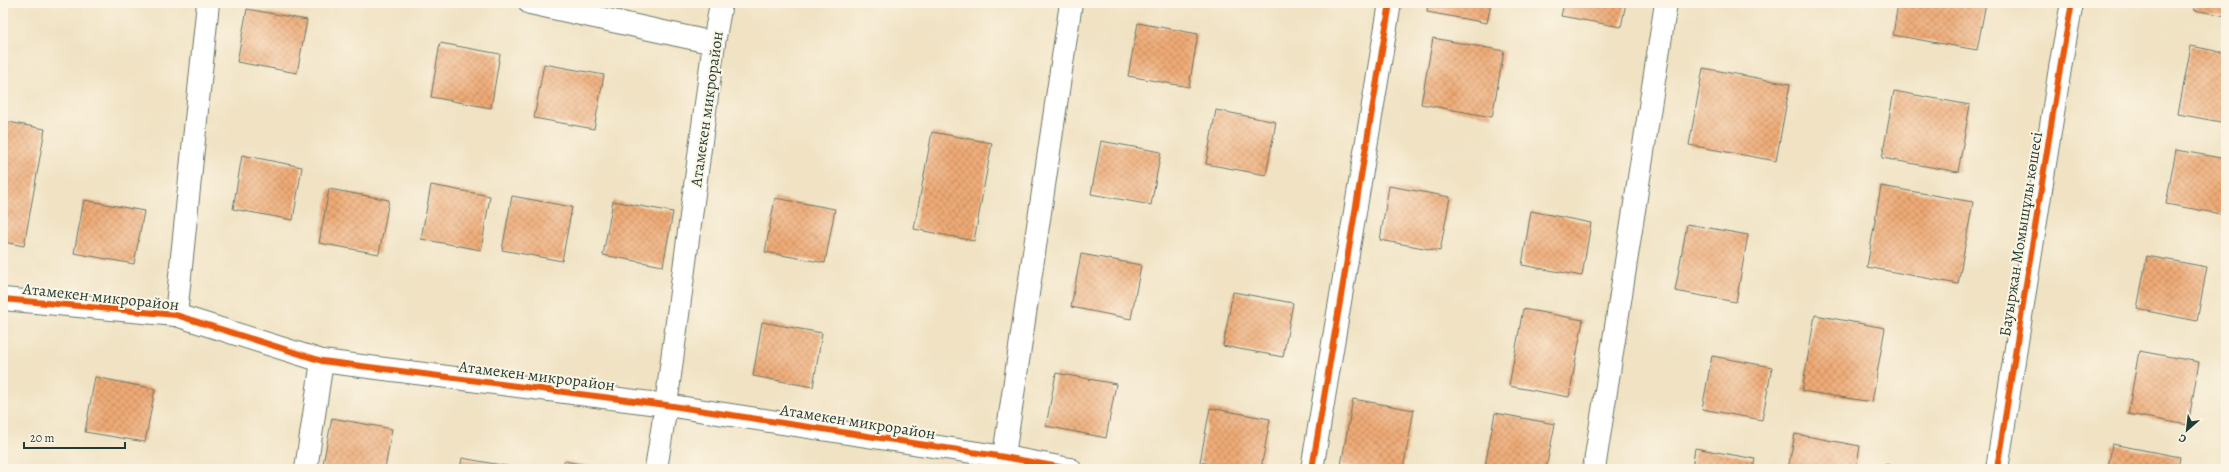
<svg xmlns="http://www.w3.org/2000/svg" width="2229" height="472" viewBox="0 0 2229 472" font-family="Alegreya,serif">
  <defs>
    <pattern id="building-cross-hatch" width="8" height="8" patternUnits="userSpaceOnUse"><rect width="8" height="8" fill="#efaa76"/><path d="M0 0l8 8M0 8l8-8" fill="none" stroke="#c18c62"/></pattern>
  </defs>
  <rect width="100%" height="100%" fill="#fcf5e5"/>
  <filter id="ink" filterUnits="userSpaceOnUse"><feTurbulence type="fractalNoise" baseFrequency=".025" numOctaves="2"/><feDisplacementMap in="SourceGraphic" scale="8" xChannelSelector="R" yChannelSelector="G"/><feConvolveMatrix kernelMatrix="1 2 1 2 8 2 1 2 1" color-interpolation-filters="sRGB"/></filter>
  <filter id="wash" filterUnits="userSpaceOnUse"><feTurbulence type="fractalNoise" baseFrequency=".012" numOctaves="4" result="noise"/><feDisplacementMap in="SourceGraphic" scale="16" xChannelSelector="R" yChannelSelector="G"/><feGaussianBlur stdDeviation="0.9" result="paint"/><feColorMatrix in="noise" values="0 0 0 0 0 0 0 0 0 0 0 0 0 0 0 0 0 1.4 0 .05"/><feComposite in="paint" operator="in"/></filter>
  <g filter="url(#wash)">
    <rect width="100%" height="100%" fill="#f0e2c3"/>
    <g id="blocks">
      <!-- building -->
      <g fill="url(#building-cross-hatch)">
        <polygon points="1428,3 1491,3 1487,23 1427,12"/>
        <polygon points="1564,3 1626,3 1621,27 1561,16"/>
        <polygon points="1898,3 1986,3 1977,50 1893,35"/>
        <polygon points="2195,3 2226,3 2226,16 2194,10"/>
        <polygon points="247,9 307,20 297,73 237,62"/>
        <polygon points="1138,23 1198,34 1189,87 1128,76"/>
        <polygon points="1433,38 1504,51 1492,117 1421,104"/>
        <polygon points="440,43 500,54 491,108 431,97"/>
        <polygon points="2191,46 2226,53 2226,123 2178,114"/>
        <polygon points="544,64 604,75 594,129 534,118"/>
        <polygon points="1703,68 1790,84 1776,161 1689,145"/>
        <polygon points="1894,91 1970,105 1958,172 1882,158"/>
        <polygon points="1216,110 1276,122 1266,175 1206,164"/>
        <polygon points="3,121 45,129 24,246 3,242"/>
        <polygon points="932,132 992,143 974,241 914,229"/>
        <polygon points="1101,141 1161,152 1151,205 1091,194"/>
        <polygon points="2176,150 2226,159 2226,215 2166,204"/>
        <polygon points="242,155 302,167 293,220 233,209"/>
        <polygon points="431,185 490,196 481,250 421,239"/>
        <polygon points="1389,186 1450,197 1440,251 1380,240"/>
        <polygon points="1881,186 1973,202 1958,284 1867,267"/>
        <polygon points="329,189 389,200 379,254 319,243"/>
        <polygon points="512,196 572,207 562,261 502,250"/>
        <polygon points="775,198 835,209 825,263 765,252"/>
        <polygon points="84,200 144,211 134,264 74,253"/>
        <polygon points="613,201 673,212 663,266 603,255"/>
        <polygon points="1531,211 1591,223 1582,276 1522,265"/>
        <polygon points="1687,224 1748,235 1736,302 1675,291"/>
        <polygon points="1081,254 1141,265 1131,319 1071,307"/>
        <polygon points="2147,256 2207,267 2197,321 2137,309"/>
        <polygon points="1233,292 1293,303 1283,357 1223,346"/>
        <polygon points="1523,309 1583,320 1569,397 1509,386"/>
        <polygon points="1815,315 1885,328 1872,402 1802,391"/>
        <polygon points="762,322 822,333 813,387 753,376"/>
        <polygon points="2139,351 2199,362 2188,425 2128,414"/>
        <polygon points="1712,356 1772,367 1762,420 1702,409"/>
        <polygon points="1056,373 1116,384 1106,438 1046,426"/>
        <polygon points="95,377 155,389 145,442 85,432"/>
        <polygon points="1353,399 1414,410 1403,469 1362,469 1341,465"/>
        <polygon points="1210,408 1270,419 1261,469 1241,469 1200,462"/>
        <polygon points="1495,413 1555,424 1546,469 1501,469 1485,466"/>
        <polygon points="332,418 392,429 385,469 322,469"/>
        <polygon points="1795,434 1860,446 1856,469 1788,469"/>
        <polygon points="2112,444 2180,457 2178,469 2108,469"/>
        <polygon points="1695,448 1755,459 1753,469 1692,469"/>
        <polygon points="462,458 517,468 517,469 460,469"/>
        <polygon points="564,461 603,468 603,469 563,469"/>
        <polygon points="1884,464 1905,468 1905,469 1883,469"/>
      </g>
    </g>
  </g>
  <g filter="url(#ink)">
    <use href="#blocks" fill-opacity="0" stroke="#687766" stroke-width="1"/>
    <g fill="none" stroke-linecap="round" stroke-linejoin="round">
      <defs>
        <g id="minor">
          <polyline points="530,3 714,43"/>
          <polyline points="3,299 176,315 322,361 666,405 656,469"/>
          <polyline points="176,315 208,3"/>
          <polyline points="306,469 322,361"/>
          <polyline points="1002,469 1071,3"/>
          <polyline points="1312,469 1390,3"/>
          <polyline points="1594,469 1666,3"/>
          <polyline points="1997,469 2061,62 2072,3"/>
        </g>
        <polyline id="tertiary" points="721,3 714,43 666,405 1004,457 1070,469"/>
      </defs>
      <!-- minor casing -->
      <use href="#minor" stroke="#687766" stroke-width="24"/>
      <!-- tertiary casing -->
      <use href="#tertiary" stroke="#687766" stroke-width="24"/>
      <!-- minor -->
      <use href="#minor" stroke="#fff" stroke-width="22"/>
      <!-- tertiary -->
      <use href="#tertiary" stroke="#fff" stroke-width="22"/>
      <defs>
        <g id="cycleway">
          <polyline points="3,299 176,315 322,361 666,405 1004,457 1070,469"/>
          <polyline points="1312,469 1390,3"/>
          <polyline points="1997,469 2061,62 2072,3"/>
        </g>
      </defs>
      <!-- cycleway casing -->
      <use href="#cycleway" stroke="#fcf5e5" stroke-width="8"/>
      <!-- cycleway -->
      <use href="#cycleway" stroke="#e8590c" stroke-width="6"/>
    </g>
  </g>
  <g text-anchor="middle" stroke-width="4" stroke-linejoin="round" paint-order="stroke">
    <!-- street labels -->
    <g font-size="16" fill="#1f3d34" stroke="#fcf5e5">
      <text transform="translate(706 109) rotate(-82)" y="6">Атамекен микрорайон</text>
      <text transform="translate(2020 234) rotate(-81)" y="6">Бауыржан Момышұлы көшесі</text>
      <text transform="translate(101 296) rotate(6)" y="6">Атамекен микрорайон</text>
      <text transform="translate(537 375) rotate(7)" y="6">Атамекен микрорайон</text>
      <text transform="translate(858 421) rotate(9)" y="6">Атамекен микрорайон</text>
    </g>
  </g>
  <!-- margin -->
  <rect width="2229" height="472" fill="none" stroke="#fcf5e5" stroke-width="16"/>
  <!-- north arrow -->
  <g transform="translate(2187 430) rotate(208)" stroke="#fcf5e5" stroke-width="3" paint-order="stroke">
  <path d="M0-3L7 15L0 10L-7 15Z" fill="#1f3d34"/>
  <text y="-6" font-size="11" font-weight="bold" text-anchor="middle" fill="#1f3d34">С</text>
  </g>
  <!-- scale -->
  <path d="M24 442v6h101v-6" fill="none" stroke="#1f3d34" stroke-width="2"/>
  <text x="30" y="442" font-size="12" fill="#1f3d34" stroke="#fcf5e5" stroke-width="3" paint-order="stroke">20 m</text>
</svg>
